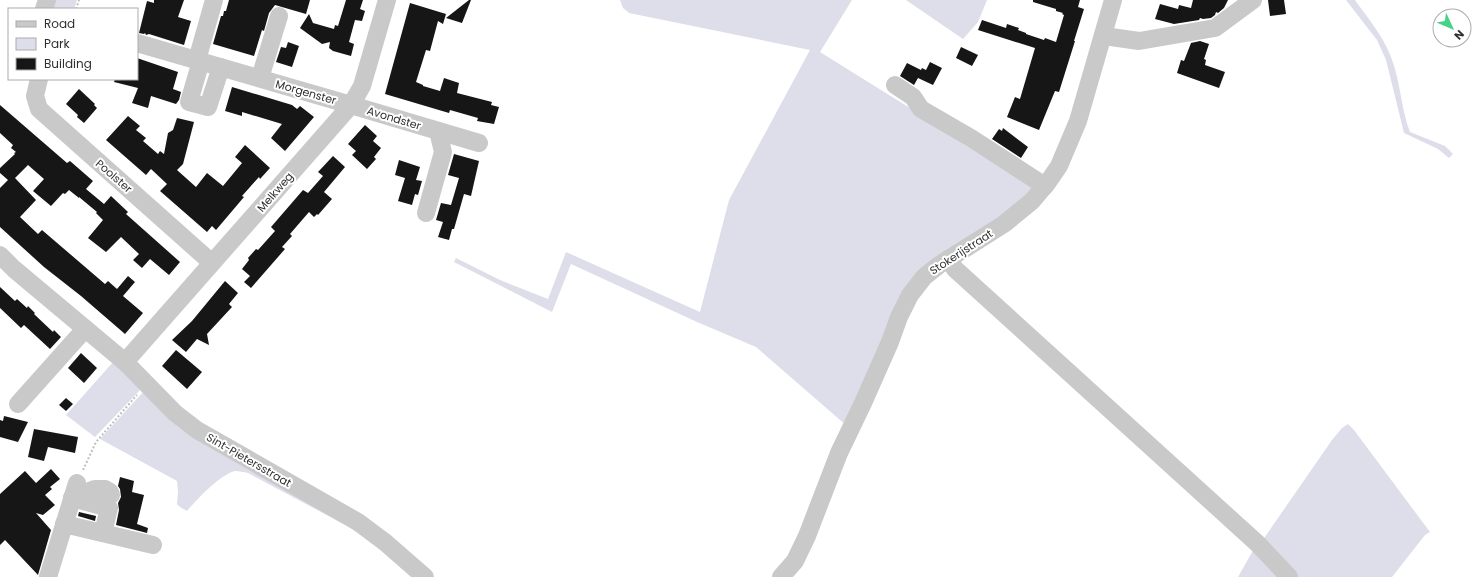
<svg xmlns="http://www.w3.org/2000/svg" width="1480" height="577" viewBox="0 0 1480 577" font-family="Poppins,sans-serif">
  <rect width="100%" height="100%" fill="#fff"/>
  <!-- green -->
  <g fill="#dedeea">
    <polygon points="51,0 77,0 74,9 48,9"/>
    <polygon points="620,0 852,0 820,52 1037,187 1030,198 932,263 847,426 756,347 697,322 571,264 552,312 454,262 456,258 500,280 548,299 566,252 700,312 729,200 810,50 629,13 623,8"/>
    <polygon points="906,0 987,0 978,22 963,39"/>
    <path d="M1346,0H1355C1372,24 1387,40 1395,69C1401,90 1402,111 1410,132L1445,146L1453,154L1449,158L1438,149L1404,133L1386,60L1377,40Z"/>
    <polygon points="114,361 142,388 95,437 66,415"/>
    <path d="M144,391L350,520L421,577H411L368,539L347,526L248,473C244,472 239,471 235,471C221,474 196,500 187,511L180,507L177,504L178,492L177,481L100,439Z"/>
    <polygon points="1348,424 1354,430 1430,532 1425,535 1392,577 1294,577 1260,544 1332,440 1342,428"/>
    <polygon points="1255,547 1284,577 1238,577"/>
  </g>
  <!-- building -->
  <g fill="#161616">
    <polygon points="154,0 184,0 178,17 191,21 184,45 149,34 146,35 145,33 144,34 139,33 147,1 154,3"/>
    <polygon points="229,0 310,0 306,14 275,5 269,13 264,31 262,30 254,56 213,44 221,16 223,16 224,11 226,11"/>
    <polygon points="346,0 363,0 360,9 365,11 362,21 355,20 349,42 354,44 351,56 333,51 329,48 330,42 322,44 300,28 309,14 313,23 334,29 335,25 338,26"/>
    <polygon points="469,0 471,0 462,23 446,18"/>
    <polygon points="1033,0 1080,0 1078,7 1084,9 1074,41 1075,41 1059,92 1055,91 1039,130 1007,117 1015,97 1020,99 1035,48 978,30 982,20 1006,28 1007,24 1019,28 1018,30 1026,33 1026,34 1044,40 1045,38 1056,42 1064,15 1062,14 1063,13 1056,11 1056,9 1033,2"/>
    <polygon points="1193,0 1228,0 1224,8 1218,13 1216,12 1215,15 1211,18 1203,19 1200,18 1199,20 1174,24 1155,19 1160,4 1178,9 1179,5 1191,8"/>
    <polygon points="1268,0 1284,0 1286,14 1270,16"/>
    <polygon points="410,3 446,14 443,24 438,21 430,51 426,50 416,82 423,85 423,86 440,91 444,78 459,83 457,93 492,102 491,105 499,107 494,124 477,121 478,118 450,110 449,113 385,94"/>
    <polygon points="1200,41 1209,44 1204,59 1206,60 1205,65 1225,72 1219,88 1177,73 1181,60 1184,61 1191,43"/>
    <polygon points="288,42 299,46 292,67 276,62 281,47 286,48"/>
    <polygon points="961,47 978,55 972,66 956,58"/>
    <polygon points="137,58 178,72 173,89 181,92 179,100 176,104 151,96 148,108 132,103 138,88 114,82 115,79 137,79"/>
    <polygon points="930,62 942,68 933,85 918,78 914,85 900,76 907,63 921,70 922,68 926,70"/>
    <polygon points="232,87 292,105 297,109 300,106 314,117 285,151 271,138 282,124 242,112 242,116 225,111"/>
    <polygon points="79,89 95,104 94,105 97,108 84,123 77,117 78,115 66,104"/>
    <polygon points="0,105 67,163 70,161 93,181 86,189 104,204 111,196 128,212 126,214 180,262 169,275 150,259 142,268 133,260 139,254 121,237 106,252 88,238 103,220 96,213 97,212 79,197 79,198 69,190 65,194 63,193 51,206 33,191 44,179 28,165 15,178 36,200 20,217 38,234 42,230 105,284 108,281 117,289 128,276 135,282 123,296 143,313 125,334 81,296 44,267 0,227 0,188 8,180 0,173 0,168 15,154 14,153 16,152 11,148 13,145 0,133"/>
    <polygon points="128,116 140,126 136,130 146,138 143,141 158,154 160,151 164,154 168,133 173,130 177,118 194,122 183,164 177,170 196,187 207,173 223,186 242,163 235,157 245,145 270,168 260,179 259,177 242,196 244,197 216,230 212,226 207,232 160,191 167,184 151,169 146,175 106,140"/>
    <polygon points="365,125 377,136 373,141 381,148 374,157 376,159 367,169 352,155 356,151 348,144"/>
    <polygon points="1003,128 1028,147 1021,158 992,139 999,129 1002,131"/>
    <polygon points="454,154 479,161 471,196 464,194 454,229 452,229 449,240 438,237 443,222 436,220 441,203 451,205 459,178 448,175"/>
    <polygon points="333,156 345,167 324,192 332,199 318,215 317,214 314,217 309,212 290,234 292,236 282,247 285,249 251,288 244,282 250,276 242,269 249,260 248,258 256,249 258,250 275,231 271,227 303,190 308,193 323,176 318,172"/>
    <polygon points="399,160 420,167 416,180 422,181 418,195 415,194 412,205 398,201 405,178 395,175"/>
    <polygon points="225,281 238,293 229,304 232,307 207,334 209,345 197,339 186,352 172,340 192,321"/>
    <polygon points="0,287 15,301 17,299 27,308 28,306 35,313 34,314 53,332 54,330 61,337 50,349 24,325 21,328 0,308"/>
    <polygon points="176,350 202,372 187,389 162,366"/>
    <polygon points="81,353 97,368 84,383 68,368"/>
    <polygon points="66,398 73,404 66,411 59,405"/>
    <polygon points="4,416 28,422 18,442 0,437 0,420 3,421"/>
    <polygon points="34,429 78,437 75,453 48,447 44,461 28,457"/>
    <polygon points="51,469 60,479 50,487 52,489 45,495 55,505 43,515 36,513 51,530 38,575 5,540 0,545 0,494 25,471 36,483"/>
    <polygon points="120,477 134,481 132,492 144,495 137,524 148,528 147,533 116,525 119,510 118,503 121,497 120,489 118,486"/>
    <polygon points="79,512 96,516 95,521 78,516"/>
  </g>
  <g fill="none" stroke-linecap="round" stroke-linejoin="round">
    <!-- path -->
    <g stroke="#bfbfbf" stroke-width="2" stroke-dasharray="2 2" stroke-linecap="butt">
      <polyline points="76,9 79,0"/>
      <polyline points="83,470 96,442 137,395"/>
    </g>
    <!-- minor -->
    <g stroke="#c9c9c9" stroke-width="18">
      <polyline points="44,9 47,0"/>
      <polyline points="1104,36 1139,41 1215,28 1253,0"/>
      <polyline points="137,43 351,105 479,143"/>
      <polyline points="197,60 214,0"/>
      <polyline points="201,61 189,102 208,107 221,67"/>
      <polyline points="260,78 279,16"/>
      <polyline points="39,79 35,96 39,109 212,263"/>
      <polyline points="895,85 913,97 921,109 971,138 1045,186"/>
      <polyline points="426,213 443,152 438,131"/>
      <polyline points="0,255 14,269 125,362 175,413 197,430 358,522 386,543 425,577"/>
      <polyline points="948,259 955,269 1258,544 1289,577"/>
      <polyline points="125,362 351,105 362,86 387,0"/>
      <polyline points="18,404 85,329"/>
      <polyline points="72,498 109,508 103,533"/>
      <polyline points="72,498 95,489 105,489 110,492 111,495"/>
      <polyline points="64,524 153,545"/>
      <polyline points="48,577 77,483"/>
      <polyline points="781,577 795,561 807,536 839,453 863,403 890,342 899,317 910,295 924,277 939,265 1004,224 1032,201 1048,182 1059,166 1078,121 1113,0"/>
    </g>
  </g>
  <g text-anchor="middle" stroke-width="4" stroke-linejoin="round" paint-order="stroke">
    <!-- street labels -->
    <g font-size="11" fill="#2f2f2f" stroke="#fff">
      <text transform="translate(306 92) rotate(16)" y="4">Morgenster</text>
      <text transform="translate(394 118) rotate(17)" y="4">Avondster</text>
      <text transform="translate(114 176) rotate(41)" y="4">Poolster</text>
      <text transform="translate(275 192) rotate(-49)" y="4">Melkweg</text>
      <text transform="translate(961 252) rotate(-33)" y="4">Stokerijstraat</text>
      <text transform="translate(249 460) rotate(30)" y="4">Sint-Pietersstraat</text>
    </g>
  </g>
  <!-- legend -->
  <rect x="8" y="8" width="130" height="72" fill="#ffffff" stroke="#acacac"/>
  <rect x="16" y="21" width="20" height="6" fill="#c9c9c9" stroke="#acacac"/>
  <text x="44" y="28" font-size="12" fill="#2f2f2f">Road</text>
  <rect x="16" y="38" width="20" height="12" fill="#dedeea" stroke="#acacac"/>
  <text x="44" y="48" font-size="12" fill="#2f2f2f">Park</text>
  <rect x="16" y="58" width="20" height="12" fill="#161616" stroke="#acacac"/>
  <text x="44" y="68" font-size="12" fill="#2f2f2f">Building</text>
  <!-- north arrow -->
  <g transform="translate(1452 28) rotate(134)"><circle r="19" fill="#ffffff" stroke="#acacac"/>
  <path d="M0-3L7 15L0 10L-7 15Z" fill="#43d487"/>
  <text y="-6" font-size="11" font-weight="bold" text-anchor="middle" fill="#2f2f2f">N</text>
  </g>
</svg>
